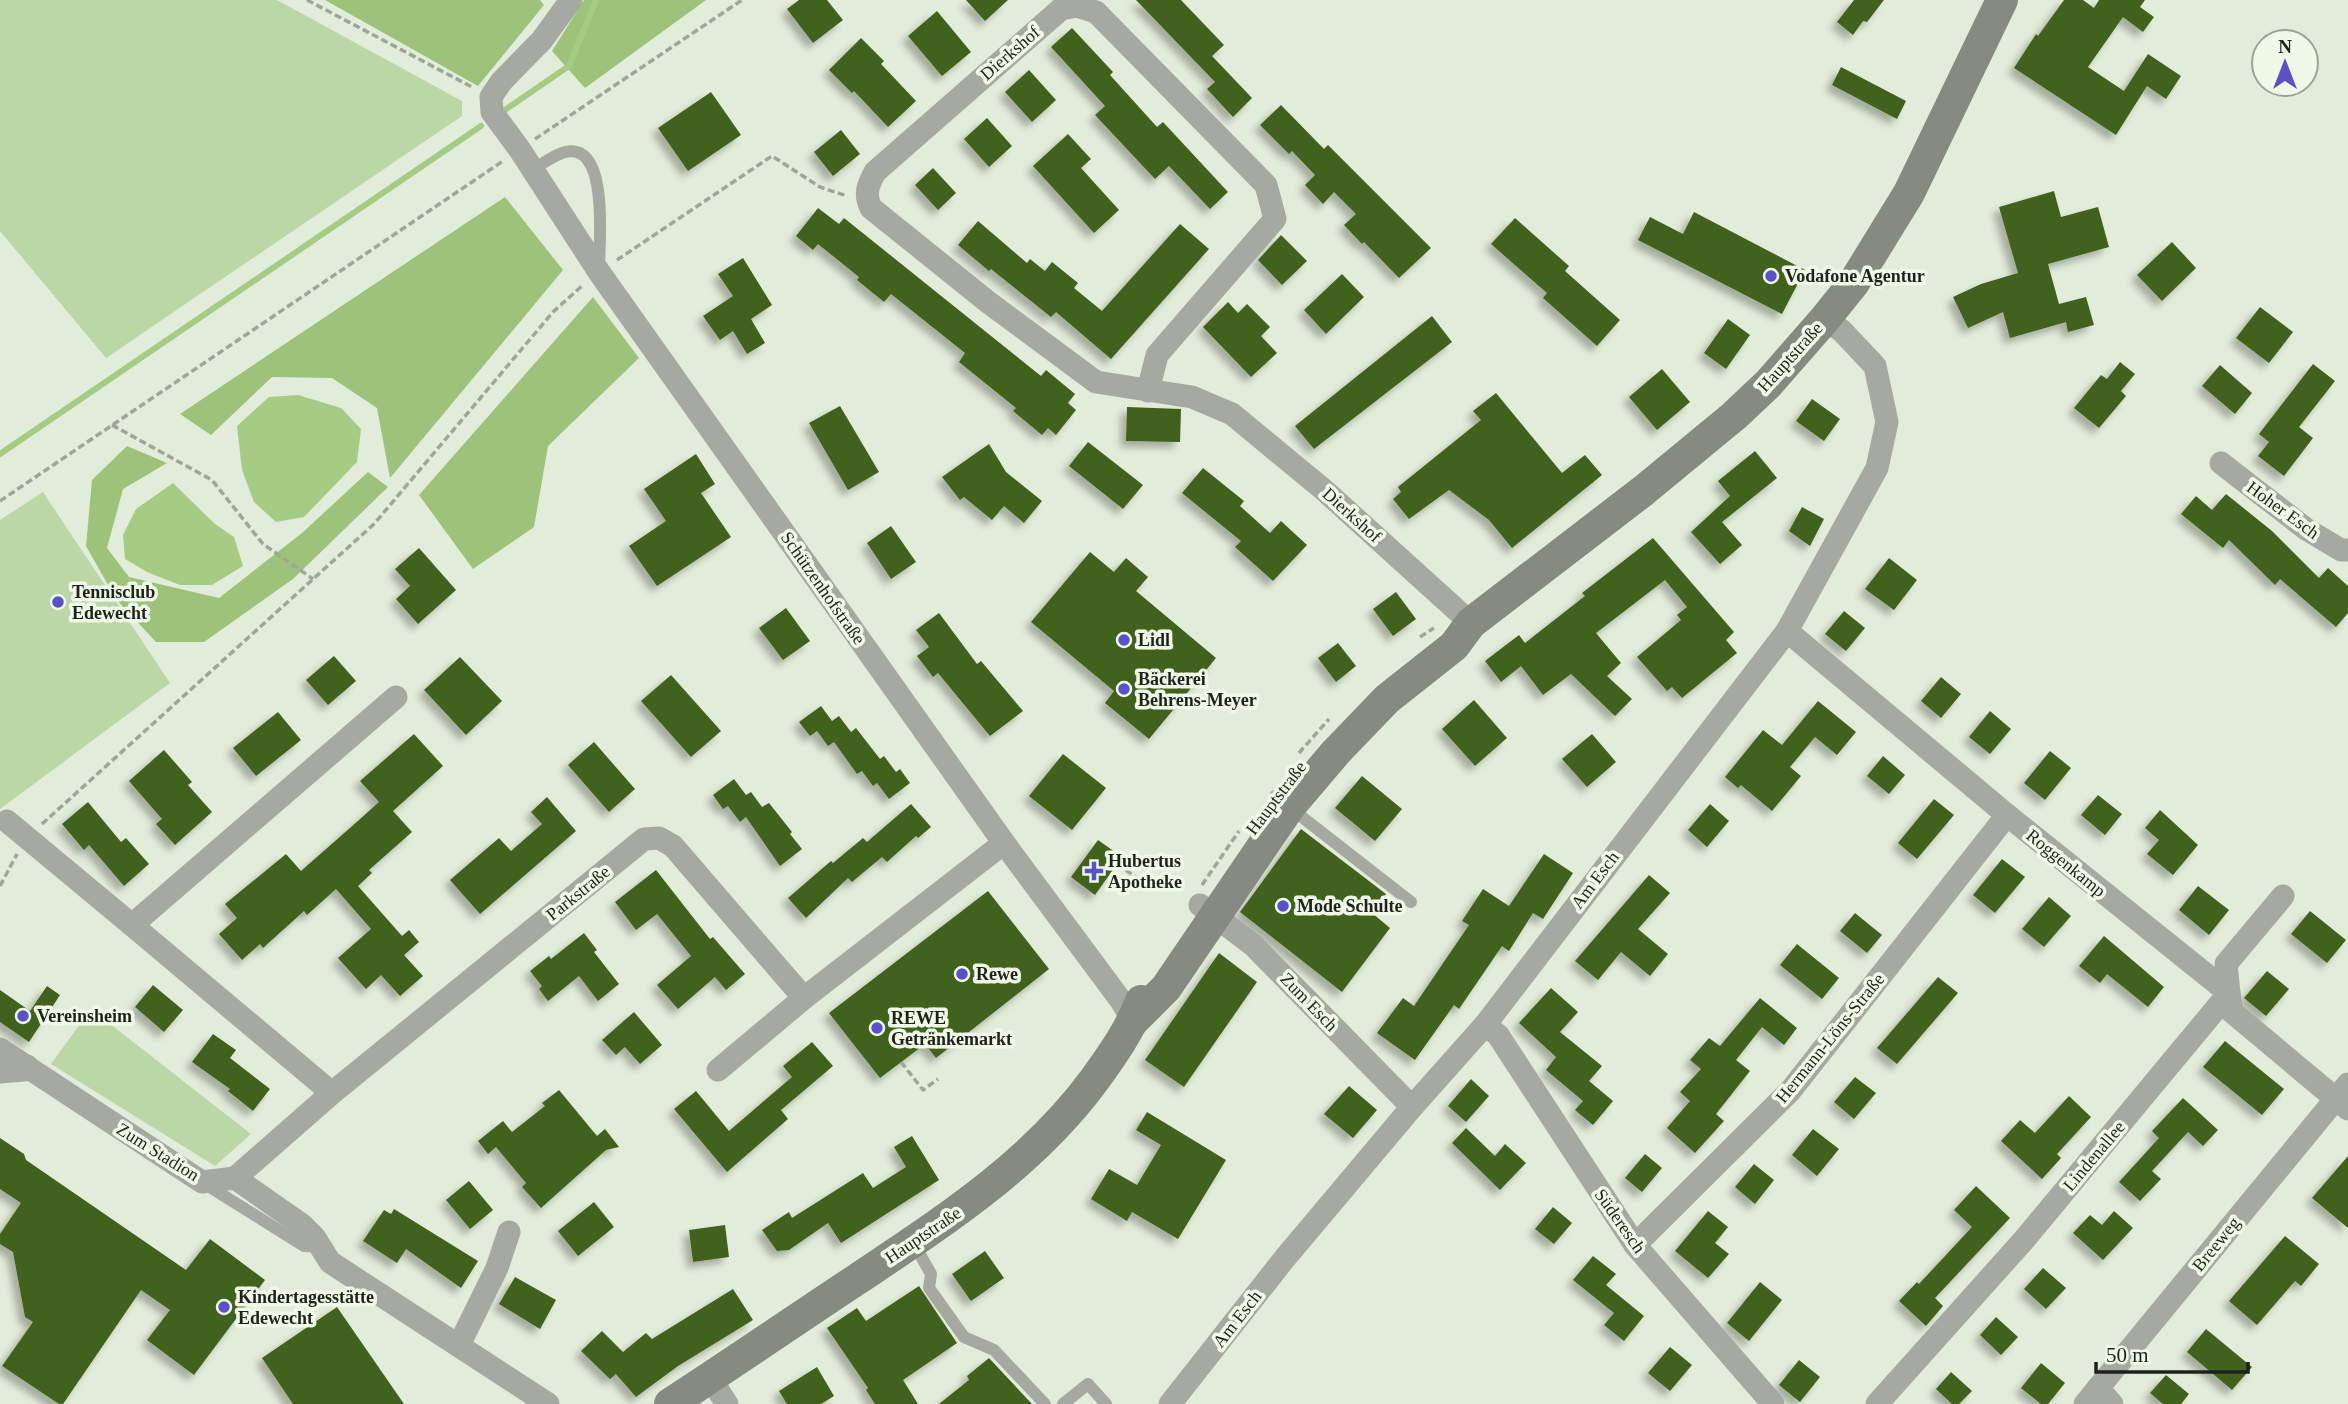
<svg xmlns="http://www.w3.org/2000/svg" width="2348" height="1404" viewBox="0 0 2348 1404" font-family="Georgia,serif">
  <defs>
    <filter id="shadow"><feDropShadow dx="-6" dy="6" stdDeviation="3.5" flood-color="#0004"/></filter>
  </defs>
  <rect width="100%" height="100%" fill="#e2ecda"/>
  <!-- green -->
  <g fill="#bcd7a6">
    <polygon points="0,0 277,0 462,101 462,116 106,358 0,231"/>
    <polygon points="43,492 170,683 0,809 0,520"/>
    <polygon points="91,1009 251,1134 215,1166 51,1064"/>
  </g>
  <!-- forest -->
  <g fill="#9dc37a">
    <polygon points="325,0 540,0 544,5 478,86"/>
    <polygon points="584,0 706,0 585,88 552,51"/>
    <polygon points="505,197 563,270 390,478 377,408 332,378 272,377 211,435 180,414"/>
    <polygon points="593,297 639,358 548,446 534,527 473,569 419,495"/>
    <polygon points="127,446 167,463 123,489 107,548 129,577 219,598 302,533 368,472 388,487 293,579 204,642 156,642 116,599 86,546 92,480"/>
  </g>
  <!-- water -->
  <g fill="#a5cc83">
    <polygon points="298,395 341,408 361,429 357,462 304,517 276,522 254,502 242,470 237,426 269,397"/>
    <polygon points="173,483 215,524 234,537 243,566 212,585 180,585 147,572 125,559 123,535 136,509"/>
  </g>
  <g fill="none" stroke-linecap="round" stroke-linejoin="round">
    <!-- stream -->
    <g stroke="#a5cc83" stroke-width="6">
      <polyline points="502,112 569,66 596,0"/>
      <polyline points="0,454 481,126"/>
    </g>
  </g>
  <!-- building -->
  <g fill="#40621a" filter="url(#shadow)">
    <polygon points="799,0 827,0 843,20 813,43 787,9"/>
    <polygon points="966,0 1008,0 985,21"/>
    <polygon points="1136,0 1181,0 1224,45 1212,56 1252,98 1233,117 1207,89 1215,82"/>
    <polygon points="1854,0 1884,0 1867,22 1863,21 1853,35 1837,22"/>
    <polygon points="2064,0 2083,0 2094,8 2099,0 2145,0 2140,7 2154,17 2143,32 2123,17 2088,67 2124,91 2148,54 2181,76 2166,99 2147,86 2116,135 2014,68 2036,34 2038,36"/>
    <polygon points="937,11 971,52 942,76 908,36"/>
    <polygon points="1072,28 1113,72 1110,75 1157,127 1163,122 1228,192 1210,209 1169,166 1155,179 1095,115 1105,106 1051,47"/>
    <polygon points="861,38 884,61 881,64 916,101 888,127 854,91 852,93 829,70"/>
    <polygon points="1841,67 1906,101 1897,119 1832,85"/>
    <polygon points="1029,70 1056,100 1032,122 1005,92"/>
    <polygon points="711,92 741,135 688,171 658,128"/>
    <polygon points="1281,105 1324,149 1328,145 1431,248 1399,278 1364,242 1362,244 1344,225 1356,214 1334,192 1323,204 1305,185 1315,175 1292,151 1289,154 1260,125"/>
    <polygon points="987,118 1012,146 989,167 964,139"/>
    <polygon points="841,130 860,154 833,176 814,152"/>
    <polygon points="1068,134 1091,159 1081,168 1119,210 1094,233 1033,166"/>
    <polygon points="933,168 956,193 938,210 915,185"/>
    <polygon points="2054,191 2061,217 2098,207 2109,247 2048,264 2059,304 2086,297 2094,325 2068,332 2066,322 2010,338 2003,312 1968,328 1953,297 1981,284 2018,273 1999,207"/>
    <polygon points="818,208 839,224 844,218 1041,376 1046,370 1075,394 1068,403 1076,410 1056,435 1048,428 1042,435 1013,411 1016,408 959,362 965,353 891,294 884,302 857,280 859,277 818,244 813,250 796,236"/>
    <polygon points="1694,212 1805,270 1782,314 1638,240 1650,217 1683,234"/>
    <polygon points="1515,218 1569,266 1565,271 1620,320 1597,346 1543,298 1547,293 1491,244"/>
    <polygon points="978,221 1027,263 1030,259 1045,271 1052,262 1078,283 1074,288 1102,311 1180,224 1209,249 1111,359 1056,312 1051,317 991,269 989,271 958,245"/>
    <polygon points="1281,235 1307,261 1282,285 1258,260"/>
    <polygon points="2172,242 2196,268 2162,301 2137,275"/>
    <polygon points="743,258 772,305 751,319 765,343 747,354 733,331 720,340 703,316 733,296 718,274"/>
    <polygon points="1342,274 1364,297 1326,334 1304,310"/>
    <polygon points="1228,302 1238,313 1247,304 1270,327 1261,336 1277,353 1251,377 1203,327"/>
    <polygon points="2260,307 2293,332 2269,363 2236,338"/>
    <polygon points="1432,316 1452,342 1314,449 1295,426"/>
    <polygon points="1728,319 1750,335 1726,369 1704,353"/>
    <polygon points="2120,362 2135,374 2121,391 2126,396 2099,428 2074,408 2101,375 2107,379"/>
    <polygon points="2313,364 2335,381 2299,427 2313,438 2284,476 2258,456 2269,442 2259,434"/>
    <polygon points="2220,365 2252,393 2235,414 2202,386"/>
    <polygon points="1662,369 1690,402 1657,430 1629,397"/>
    <polygon points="1496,393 1562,473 1585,455 1602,475 1512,548 1489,520 1449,490 1409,519 1393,499 1401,492 1398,487 1481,420 1473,411"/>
    <polygon points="1812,399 1840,419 1824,441 1796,421"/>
    <polygon points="840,406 879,472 848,490 809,423"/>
    <polygon points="1127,407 1181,409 1180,442 1126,441"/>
    <polygon points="1088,442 1143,485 1123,509 1069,466"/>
    <polygon points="989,444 1006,472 1042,501 1024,523 1004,506 992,520 964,497 960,500 942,477"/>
    <polygon points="1755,451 1777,478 1722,522 1742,545 1720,564 1691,532 1730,496 1718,481"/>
    <polygon points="696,454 715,484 701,493 731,537 657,586 629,546 666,521 644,489"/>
    <polygon points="1203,468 1244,501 1240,506 1270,533 1281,521 1307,545 1273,581 1235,547 1241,541 1182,493"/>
    <polygon points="2226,494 2272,531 2319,578 2328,568 2348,586 2348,613 2336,627 2280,579 2275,585 2229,540 2223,548 2181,514 2196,496 2212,510"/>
    <polygon points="1802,507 1824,519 1810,546 1789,531"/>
    <polygon points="891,526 916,562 891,579 867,543"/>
    <polygon points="1653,538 1734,632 1726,640 1737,653 1682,698 1672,687 1667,691 1637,657 1681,620 1677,615 1687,607 1665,580 1596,633 1621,663 1607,676 1632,699 1615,716 1571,674 1543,695 1521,666 1501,682 1485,661 1519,635 1525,643 1585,596 1582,593"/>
    <polygon points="419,548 456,590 418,624 396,599 410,586 395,569"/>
    <polygon points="1090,552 1114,572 1126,558 1148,577 1136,591 1216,658 1149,739 1105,703 1114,691 1031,622"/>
    <polygon points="1889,558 1917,580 1894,610 1865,589"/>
    <polygon points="1396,592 1416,619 1393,636 1373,609"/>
    <polygon points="786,608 810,641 783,660 759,628"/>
    <polygon points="1844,611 1865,628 1846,651 1825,634"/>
    <polygon points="939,613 977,664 981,661 1023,711 990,736 938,673 933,677 917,656 929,647 916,630"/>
    <polygon points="1338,643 1356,666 1336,682 1318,658"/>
    <polygon points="334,656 356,681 328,705 306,680"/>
    <polygon points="460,657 502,701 466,735 424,690"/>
    <polygon points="671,675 721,731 691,757 641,701"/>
    <polygon points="1941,677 1961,694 1941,718 1921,701"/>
    <polygon points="1474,700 1507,738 1475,766 1442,729"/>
    <polygon points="1818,701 1856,732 1837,755 1815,737 1790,767 1801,776 1772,811 1741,785 1738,788 1725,777 1763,730 1782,745"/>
    <polygon points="821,706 832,721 839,716 851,732 856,728 880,759 884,756 896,772 900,769 910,783 889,799 877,783 873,786 862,771 857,774 834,742 828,746 817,731 810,736 799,722"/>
    <polygon points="1990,711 2011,729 1990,754 1969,737"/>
    <polygon points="278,712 301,740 256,776 233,748"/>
    <polygon points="414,734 443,766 393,811 412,832 369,870 372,873 358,886 402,936 409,930 419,942 404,955 423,976 400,996 381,975 366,989 338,958 371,929 336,889 307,915 304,911 263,948 260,944 242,960 219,934 237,918 225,904 286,854 301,871 359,820 379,802 360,781"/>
    <polygon points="1592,734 1616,762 1587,787 1562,759"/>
    <polygon points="594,742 635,789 609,812 568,765"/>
    <polygon points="164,750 192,782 188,785 212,812 175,845 156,824 162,819 129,781"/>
    <polygon points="2050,751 2071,768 2045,800 2024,783"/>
    <polygon points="1063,754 1106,788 1072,830 1029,796"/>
    <polygon points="1883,756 1905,775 1889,794 1867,776"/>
    <polygon points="1362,776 1402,809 1375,841 1335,808"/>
    <polygon points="734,779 746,795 751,792 762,807 769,803 792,832 790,834 802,849 780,866 746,817 740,822 728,806 723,809 713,795"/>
    <polygon points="2098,795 2122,814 2105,835 2081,815"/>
    <polygon points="547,797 576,831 480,914 450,880 499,838 511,851 542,824 531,812"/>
    <polygon points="1934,799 1954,815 1917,859 1898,843"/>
    <polygon points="88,802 121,842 126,838 149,864 124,886 89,845 84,850 62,824"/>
    <polygon points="911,804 931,827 918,838 916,836 887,862 882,857 852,882 848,878 806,918 788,898 831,861 833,863 863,838 867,842"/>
    <polygon points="1710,804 1729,821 1707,847 1688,830"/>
    <polygon points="2160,810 2198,845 2173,875 2147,854 2159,840 2145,828"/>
    <polygon points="1301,829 1386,894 1372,913 1390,928 1342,992 1240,912"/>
    <polygon points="1098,840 1122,857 1095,895 1071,877"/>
    <polygon points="1544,854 1573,873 1543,919 1533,913 1509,951 1502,946 1459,1009 1454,1005 1415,1060 1377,1033 1403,998 1414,1006 1469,925 1462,921 1483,889 1509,906"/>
    <polygon points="2002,859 2025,877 1995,913 1973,895"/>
    <polygon points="656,870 710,939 713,937 745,974 726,990 715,977 678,1009 657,985 691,956 657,914 636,930 615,902"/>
    <polygon points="1649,875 1670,893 1638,929 1668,954 1650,976 1621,952 1598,980 1575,961"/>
    <polygon points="2198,886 2229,910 2209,935 2179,910"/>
    <polygon points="988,891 1049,969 936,1058 925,1044 880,1078 829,1013"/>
    <polygon points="2049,897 2071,916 2044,947 2022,929"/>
    <polygon points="2310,911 2346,940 2327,963 2291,934"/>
    <polygon points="1855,913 1882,935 1867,953 1840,931"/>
    <polygon points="584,933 597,950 594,952 619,984 598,1001 579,976 548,1001 539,989 542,986 530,971 549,956 551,959"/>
    <polygon points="2104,936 2164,987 2148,1007 2107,974 2100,983 2079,966"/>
    <polygon points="1797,944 1839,978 1822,999 1780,965"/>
    <polygon points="1219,953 1257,982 1184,1087 1145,1060"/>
    <polygon points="2267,971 2289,989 2266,1016 2244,998"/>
    <polygon points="1938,977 1958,993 1897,1064 1877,1048"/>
    <polygon points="153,985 183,1010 164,1032 135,1007"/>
    <polygon points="47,986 60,995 29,1042 0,1022 0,990 30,1011"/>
    <polygon points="1551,988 1578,1012 1560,1032 1602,1066 1589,1081 1613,1101 1593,1125 1575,1110 1583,1101 1546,1070 1556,1057 1519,1023"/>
    <polygon points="1760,998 1797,1028 1784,1045 1762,1027 1736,1060 1750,1071 1716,1114 1724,1121 1695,1153 1667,1128 1690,1101 1680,1092 1701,1069 1690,1060 1709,1038 1720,1046"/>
    <polygon points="634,1012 662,1045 640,1064 625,1047 616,1055 602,1040"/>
    <polygon points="213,1034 236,1050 230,1058 270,1089 253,1111 228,1091 230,1089 192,1062"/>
    <polygon points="2225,1041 2284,1089 2262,1115 2203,1067"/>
    <polygon points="812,1042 833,1066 781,1110 788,1119 727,1172 674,1109 696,1091 729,1131 792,1077 783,1066"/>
    <polygon points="1855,1077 1876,1093 1854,1119 1834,1102"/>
    <polygon points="1471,1079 1489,1096 1466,1122 1448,1106"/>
    <polygon points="1349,1086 1377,1110 1353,1138 1324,1114"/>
    <polygon points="559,1090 597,1136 605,1129 619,1147 606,1150 541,1208 522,1187 526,1183 496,1147 488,1154 478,1141 503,1121 512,1132 545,1106 542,1103"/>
    <polygon points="2069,1096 2091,1117 2057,1154 2061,1158 2042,1179 2001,1141 2020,1120 2035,1133"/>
    <polygon points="2183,1098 2218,1130 2203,1146 2188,1132 2152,1171 2161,1179 2140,1201 2119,1182 2159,1138 2152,1131"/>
    <polygon points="1147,1112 1226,1160 1178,1239 1132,1212 1127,1221 1091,1199 1109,1169 1137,1185 1161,1145 1136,1130"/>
    <polygon points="1466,1128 1495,1156 1505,1144 1526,1163 1500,1190 1452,1143"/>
    <polygon points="1813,1129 1839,1149 1817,1176 1792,1155"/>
    <polygon points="912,1136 939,1180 841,1243 828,1223 789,1250 777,1251 762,1230 789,1212 792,1218 863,1173 873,1188 906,1167 894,1147"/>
    <polygon points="0,1138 24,1154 26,1160 186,1270 210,1239 265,1280 194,1375 147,1340 170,1310 141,1290 63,1404 59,1404 2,1366 33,1322 25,1317 13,1252 0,1244 0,1234 21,1203 0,1189"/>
    <polygon points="1645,1154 1662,1168 1642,1192 1625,1178"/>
    <polygon points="2348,1156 2348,1228 2312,1198"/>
    <polygon points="1754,1164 1774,1180 1755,1204 1735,1187"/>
    <polygon points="469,1181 493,1210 470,1229 446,1200"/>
    <polygon points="1976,1186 2010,1218 1935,1298 1943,1306 1926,1326 1899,1301 1917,1282 1919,1284 1972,1227 1954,1210"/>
    <polygon points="594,1202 614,1227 578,1256 558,1231"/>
    <polygon points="1553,1207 1572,1223 1554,1244 1535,1229"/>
    <polygon points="394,1209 478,1261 461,1288 406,1249 397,1263 363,1241 384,1210 391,1214"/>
    <polygon points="1708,1211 1728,1227 1715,1243 1729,1254 1708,1278 1675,1251"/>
    <polygon points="2114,1211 2133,1228 2103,1260 2073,1233 2090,1215 2102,1225"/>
    <polygon points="725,1225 729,1257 693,1262 689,1230"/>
    <polygon points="2285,1236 2319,1264 2301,1286 2295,1281 2257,1325 2229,1301"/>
    <polygon points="985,1251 1004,1278 971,1301 952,1274"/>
    <polygon points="1593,1256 1616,1274 1606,1285 1644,1316 1624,1341 1604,1325 1614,1313 1573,1280"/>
    <polygon points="2043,1268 2066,1288 2046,1309 2024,1289"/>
    <polygon points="515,1277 556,1300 540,1329 499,1304"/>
    <polygon points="1760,1282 1782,1300 1749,1341 1727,1323"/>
    <polygon points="919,1286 957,1343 903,1380 918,1404 875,1404 866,1390 868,1388 827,1328 857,1308 866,1321"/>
    <polygon points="733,1289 753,1320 678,1366 636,1397 616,1374 610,1379 581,1351 602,1331 623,1352 646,1333 652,1339"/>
    <polygon points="337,1307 404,1404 293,1404 262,1358"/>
    <polygon points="1996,1317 2018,1337 2001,1355 1980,1335"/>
    <polygon points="2206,1329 2252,1367 2232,1390 2187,1352"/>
    <polygon points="1670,1347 1692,1365 1670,1391 1648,1373"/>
    <polygon points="989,1358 1032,1404 939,1404 969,1380 967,1376"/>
    <polygon points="1799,1360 1820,1377 1800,1402 1779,1385"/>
    <polygon points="2041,1363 2065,1383 2048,1404 2041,1404 2021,1388"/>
    <polygon points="817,1367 834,1396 821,1404 787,1404 779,1391"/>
    <polygon points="1951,1372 1972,1391 1959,1404 1952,1404 1936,1389"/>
    <polygon points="2166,1375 2189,1394 2181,1404 2163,1404 2150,1393"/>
  </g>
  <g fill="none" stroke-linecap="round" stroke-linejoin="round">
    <!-- path -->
    <g stroke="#9ea698" stroke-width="3.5" stroke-dasharray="7 3.5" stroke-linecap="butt">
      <polyline points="307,0 472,87"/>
      <polyline points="535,139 742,0"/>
      <polyline points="617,260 772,156 820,187 847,196"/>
      <polyline points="112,425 212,480 263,544 313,579"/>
      <polyline points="0,501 503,161"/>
      <polyline points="1420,637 1434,628"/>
      <polyline points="1299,753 1329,719"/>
      <polyline points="42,824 374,524 553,312 583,285"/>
      <polyline points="1117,864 1153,889"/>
      <polyline points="1202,885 1239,831"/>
      <polyline points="0,886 17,854"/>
      <polyline points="965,1035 976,1047"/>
      <polyline points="901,1062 923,1090 938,1079"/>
    </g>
    <!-- service -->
    <g stroke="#a5a9a2" stroke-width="12">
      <path d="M532,170C542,164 554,155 565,152C610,141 599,244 599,268"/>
      <polyline points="1275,796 1411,902"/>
      <polyline points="205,1184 304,1246 320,1247"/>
      <polyline points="913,1242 931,1274 929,1288 964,1337 994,1350 1045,1404"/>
      <polyline points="1063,1404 1088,1384 1106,1404"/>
    </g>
    <!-- minor -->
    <g stroke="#a5a9a2" stroke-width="23">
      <polyline points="571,0 542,40 501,82 491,97 492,112 520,150 599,272 1004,843 1122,1002 1133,1021"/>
      <path d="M1148,391L1157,355L1275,219L1266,185L1096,12L1077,6L1061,9L875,172C868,185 864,194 871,208L988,302L1096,382L1192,397L1232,414L1324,490L1471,623"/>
      <polyline points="2221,463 2306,529 2341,550 2348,550"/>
      <polyline points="1787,631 2007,815 2229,993 2232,1012 2348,1109"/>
      <polyline points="7,821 132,925"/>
      <polyline points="1200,905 1253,945 1412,1107"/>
      <polyline points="1485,1025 1498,1035 1635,1245 1773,1404"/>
      <polyline points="0,1049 202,1182 235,1178 302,1225 315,1238 330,1262 548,1404"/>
      <polyline points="718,1070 804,998"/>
      <polyline points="0,1072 24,1070 27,1066"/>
      <polyline points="332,1093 132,925 396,697"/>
      <polyline points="235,1178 332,1093 644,839 659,838 673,846 804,998 1004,843"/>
      <polyline points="1635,1245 1791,1090 2007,815"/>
      <polyline points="459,1345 497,1268 509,1232"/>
      <polyline points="710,1378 727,1404"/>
      <polyline points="2098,1388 2112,1404"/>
      <polyline points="1170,1404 1285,1258 1412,1107 1485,1025 1787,631 1877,468 1887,422 1875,366 1841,330 1824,320"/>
      <polyline points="1877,1404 2023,1241 2229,993 2226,964 2283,896"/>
      <polyline points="2085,1404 2348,1084"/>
    </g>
    <!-- secondary -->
    <g stroke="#858b80" stroke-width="32">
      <polyline points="1133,1021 1166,988 1290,806 1336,752 1387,699 1454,646 1471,623 1643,491 1734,416 1768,384 1824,320 1853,284 1909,193 2002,0"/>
      <path d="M670,1404C733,1363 794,1321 856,1280C944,1221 1032,1165 1095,1079C1113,1054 1130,1030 1141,1001"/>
    </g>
  </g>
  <!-- markers -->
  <g fill="#5a51c9" stroke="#eff9e8" stroke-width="2.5">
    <circle cx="1771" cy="276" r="7"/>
    <circle cx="58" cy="602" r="7"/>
    <circle cx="1124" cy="640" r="7"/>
    <circle cx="1124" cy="689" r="7"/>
    <path d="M1090.5 860.5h7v7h7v7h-7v7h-7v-7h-7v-7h7z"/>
    <circle cx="1283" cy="906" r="7"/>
    <circle cx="962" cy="974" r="7"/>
    <circle cx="23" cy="1016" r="7"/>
    <circle cx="877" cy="1028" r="7"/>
    <circle cx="224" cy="1307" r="7"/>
  </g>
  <g text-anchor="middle" stroke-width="7" stroke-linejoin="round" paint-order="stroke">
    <!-- street labels -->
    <g font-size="18" fill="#1e221b" stroke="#eff9e8">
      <text transform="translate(1010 53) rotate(-41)" y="6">Dierkshof</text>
      <text transform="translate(1790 357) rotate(-48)" y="6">Hauptstraße</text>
      <text transform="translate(2283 510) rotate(36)" y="6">Hoher Esch</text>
      <text transform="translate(1352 515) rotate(42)" y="6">Dierkshof</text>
      <text transform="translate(823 588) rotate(55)" y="6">Schützenhofstraße</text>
      <text transform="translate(1276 798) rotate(-53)" y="6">Hauptstraße</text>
      <text transform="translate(2066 863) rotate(39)" y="6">Roggenkamp</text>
      <text transform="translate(1595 880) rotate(-53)" y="6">Am Esch</text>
      <text transform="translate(578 893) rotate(-39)" y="6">Parkstraße</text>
      <text transform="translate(1309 1002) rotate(46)" y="6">Zum Esch</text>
      <text transform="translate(1830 1038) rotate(-51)" y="6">Hermann-Löns-Straße</text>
      <text transform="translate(158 1152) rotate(32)" y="6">Zum Stadion</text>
      <text transform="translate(2094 1156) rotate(-50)" y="6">Lindenallee</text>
      <text transform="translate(1620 1221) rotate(55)" y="6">Süderesch</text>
      <text transform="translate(923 1235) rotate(-34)" y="6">Hauptstraße</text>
      <text transform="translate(2216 1244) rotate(-51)" y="6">Breeweg</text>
      <text transform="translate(1237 1319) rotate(-52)" y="6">Am Esch</text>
    </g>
    <!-- poi labels -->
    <g font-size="18" font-weight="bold" fill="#1e221b" stroke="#eff9e8" text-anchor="start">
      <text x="1785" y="282">Vodafone Agentur</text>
      <text x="72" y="598">Tennisclub<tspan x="72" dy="21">Edewecht</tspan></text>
      <text x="1138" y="646">Lidl</text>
      <text x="1138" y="685">Bäckerei<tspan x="1138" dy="21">Behrens-Meyer</tspan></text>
      <text x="1108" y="867">Hubertus<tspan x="1108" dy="21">Apotheke</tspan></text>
      <text x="1297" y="912">Mode Schulte</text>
      <text x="976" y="980">Rewe</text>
      <text x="37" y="1022">Vereinsheim</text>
      <text x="891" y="1024">REWE<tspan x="891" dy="21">Getränkemarkt</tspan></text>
      <text x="238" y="1303">Kindertagesstätte<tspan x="238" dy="21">Edewecht</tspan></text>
    </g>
  </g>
  <!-- north arrow -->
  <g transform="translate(2285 63)"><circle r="33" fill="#eff9e8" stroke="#9ba396" stroke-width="2"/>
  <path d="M0-5L12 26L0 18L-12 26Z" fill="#5a51c9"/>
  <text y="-10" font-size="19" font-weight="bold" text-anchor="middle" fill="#1e221b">N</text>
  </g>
  <!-- scale -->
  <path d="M2096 1362v10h152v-10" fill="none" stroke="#1e221b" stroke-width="3.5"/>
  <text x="2106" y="1362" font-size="21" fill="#1e221b" stroke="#eff9e8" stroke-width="5" paint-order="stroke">50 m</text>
</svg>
